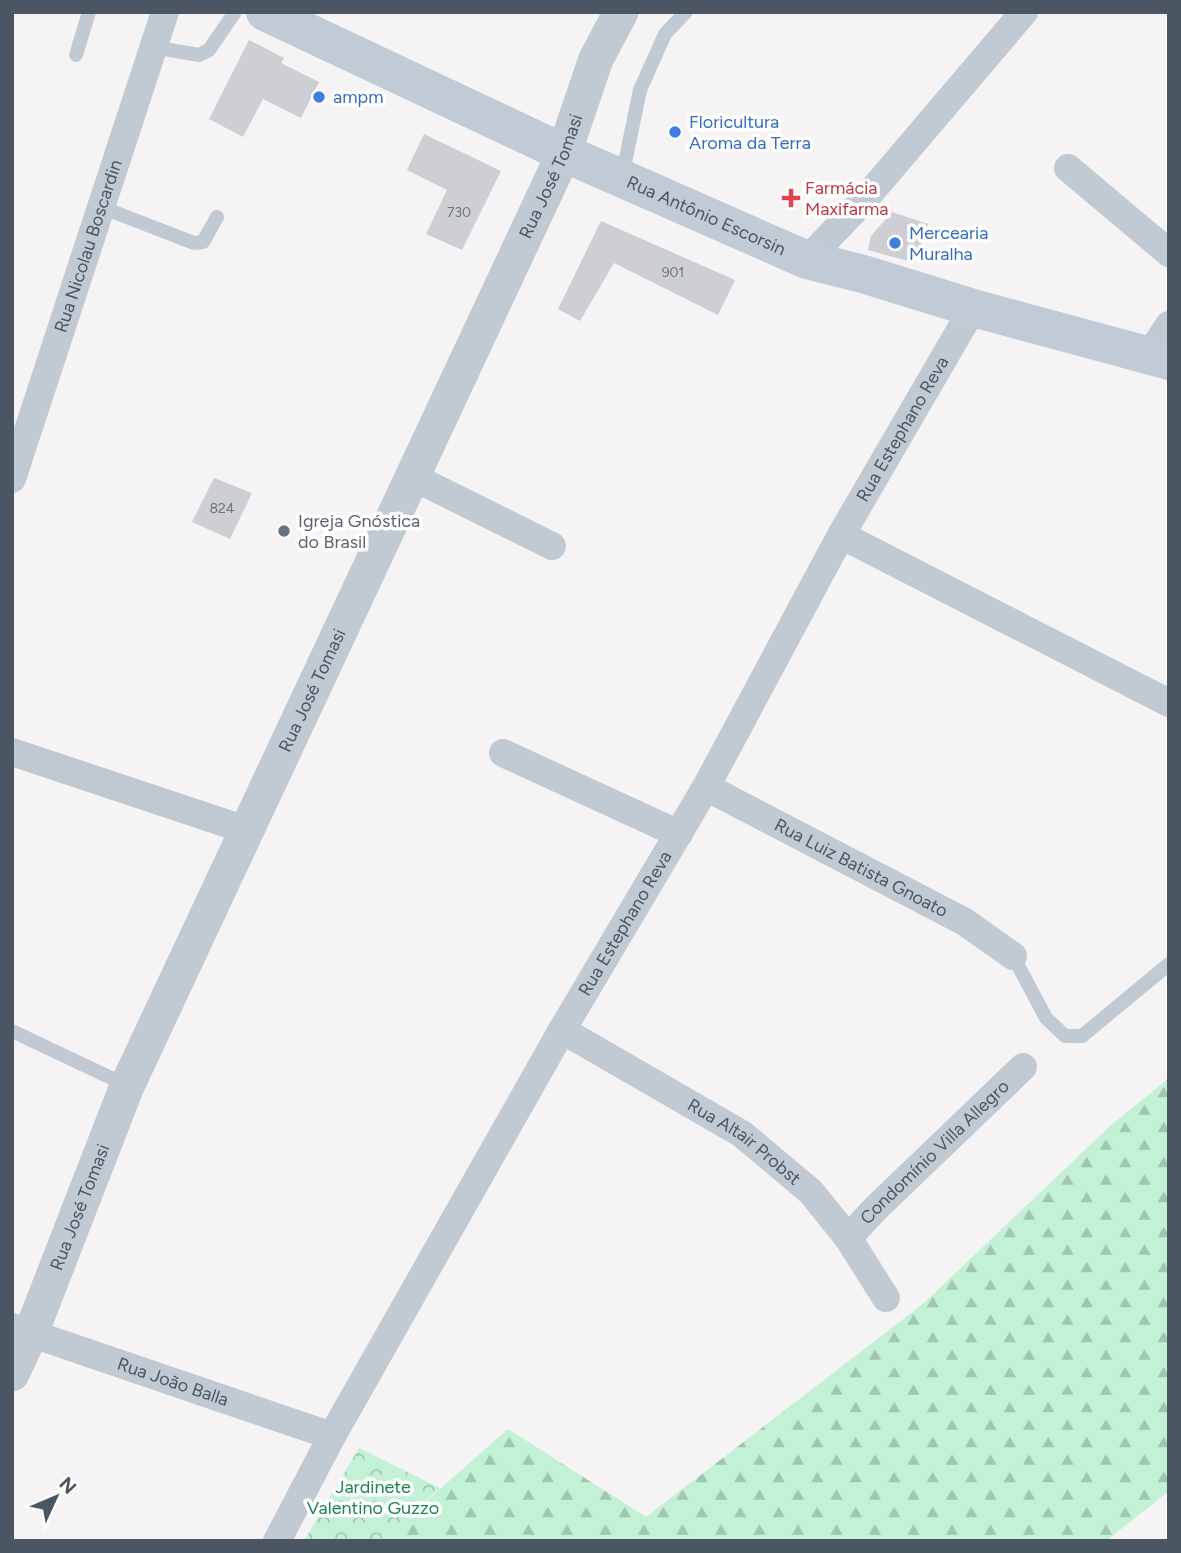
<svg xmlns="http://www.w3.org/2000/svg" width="1181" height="1553" viewBox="0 0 1181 1553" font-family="Figtree,sans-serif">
  <defs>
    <pattern id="forest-firs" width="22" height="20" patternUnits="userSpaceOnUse" patternTransform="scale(1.75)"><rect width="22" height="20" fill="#c3f1d5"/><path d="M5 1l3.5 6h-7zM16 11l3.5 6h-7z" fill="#a0c6b0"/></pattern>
    <pattern id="park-crowns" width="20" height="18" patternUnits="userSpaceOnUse" patternTransform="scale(1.75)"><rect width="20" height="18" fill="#c3f1d5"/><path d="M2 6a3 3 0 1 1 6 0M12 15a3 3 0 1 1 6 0" fill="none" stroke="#a0c6b0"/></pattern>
  </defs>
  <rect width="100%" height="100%" fill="#f5f3f3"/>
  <!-- forest -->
  <polygon fill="url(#forest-firs)" points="1169,1078 1169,1491 1106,1541 381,1541 508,1429 646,1517 924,1303 1110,1126"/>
  <!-- park -->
  <polygon fill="url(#park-crowns)" points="359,1448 440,1488 381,1541 304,1541"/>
  <!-- building -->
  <g fill="#cdcfd5">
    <polygon points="249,40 284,58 281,63 319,82 301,118 263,99 243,137 209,119"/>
    <polygon points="424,134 501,171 462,250 426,234 447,190 407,170"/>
    <polygon points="892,212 928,224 915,263 868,250 871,236"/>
    <polygon points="601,221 735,280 718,315 614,263 580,321 558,309"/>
    <polygon points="214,478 252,493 230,539 192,522"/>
  </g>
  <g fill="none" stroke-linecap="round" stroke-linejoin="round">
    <!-- service -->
    <g stroke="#c1cad2" stroke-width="14">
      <polyline points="153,47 199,55 209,50 235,12"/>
      <polyline points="76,55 89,12"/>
      <polyline points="622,177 640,90 665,34 686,12"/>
      <polyline points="101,207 194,243 203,242 217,217"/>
      <polyline points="1013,956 1046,1018 1065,1036 1082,1036 1169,964"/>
      <polyline points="12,1031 126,1085"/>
    </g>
    <!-- minor -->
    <g stroke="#c1cad2" stroke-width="28">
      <polyline points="1068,168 1169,253"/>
      <polyline points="807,260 865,199 1024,12"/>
      <polyline points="1149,355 1169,325"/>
      <polyline points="413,477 552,546"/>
      <path id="s1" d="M12,479L165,12"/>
      <polyline points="841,535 1169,703"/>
      <polyline points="12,752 246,830"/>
      <polyline points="503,753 679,834"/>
      <path id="s2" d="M706,787L965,922L1013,956"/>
      <path id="s3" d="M562,1030L742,1134L811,1192L848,1238L886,1298"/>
      <path id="s4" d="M848,1238L876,1208L1023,1067"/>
      <path id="s5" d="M12,1327L332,1436"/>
      <path id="s6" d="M277,1541L332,1436L562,1030L706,787L841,535L973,308"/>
    </g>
    <!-- tertiary -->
    <path stroke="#c1cad2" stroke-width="35" id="s7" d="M12,1374L31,1333L127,1086L564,153L596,59L621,12"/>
    <!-- secondary -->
    <path stroke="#c1cbd6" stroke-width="38" id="s8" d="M265,12L564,153L807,260L863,274L973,308L1169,361"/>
  </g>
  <!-- markers -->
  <g fill="#3f7fe0" stroke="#fff" stroke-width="2.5">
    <circle cx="319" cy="97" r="7"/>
    <circle cx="675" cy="132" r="7"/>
    <circle cx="895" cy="243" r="7"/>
  </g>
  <path fill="#e0444e" stroke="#fff" stroke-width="2.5" d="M787.5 187.5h7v7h7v7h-7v7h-7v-7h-7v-7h7z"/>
  <circle fill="#6b7280" stroke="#fff" stroke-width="2.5" cx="284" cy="531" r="7"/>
  <g text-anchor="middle" stroke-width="7" stroke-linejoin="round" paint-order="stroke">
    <!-- number labels -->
    <g font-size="14" fill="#6b747e">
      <text x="459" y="217">730</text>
      <text x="673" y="277">901</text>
      <text x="222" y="513">824</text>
    </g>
    <!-- shop labels -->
    <g font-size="18" fill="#366cbe" stroke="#fff" text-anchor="start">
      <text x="333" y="103">ampm</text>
      <text x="689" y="128">Floricultura<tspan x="689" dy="21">Aroma da Terra</tspan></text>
      <text x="909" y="239">Mercearia<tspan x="909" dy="21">Muralha</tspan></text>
    </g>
    <!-- street labels -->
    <g font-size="18" fill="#4a5661" stroke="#fff">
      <text dy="6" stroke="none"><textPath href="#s7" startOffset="1314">Rua José Tomasi</textPath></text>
      <text dy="6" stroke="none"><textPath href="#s8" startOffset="486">Rua Antônio Escorsin</textPath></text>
      <text dy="6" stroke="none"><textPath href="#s1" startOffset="245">Rua Nicolau Boscardin</textPath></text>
      <text dy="6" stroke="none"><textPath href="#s6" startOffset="1276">Rua Estephano Reva</textPath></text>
      <text dy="6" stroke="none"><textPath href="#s7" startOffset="747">Rua José Tomasi</textPath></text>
      <text dy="6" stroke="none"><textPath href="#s2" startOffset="175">Rua Luiz Batista Gnoato</textPath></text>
      <text dy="6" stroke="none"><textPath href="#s6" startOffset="709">Rua Estephano Reva</textPath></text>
      <text dy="6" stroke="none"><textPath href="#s3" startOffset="214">Rua Altair Probst</textPath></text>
      <text dy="6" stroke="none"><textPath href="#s4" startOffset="122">Condomínio Villa Allegro</textPath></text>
      <text dy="6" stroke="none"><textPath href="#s7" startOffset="180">Rua José Tomasi</textPath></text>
      <text dy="6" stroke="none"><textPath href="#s5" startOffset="170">Rua João Balla</textPath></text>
    </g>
    <!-- health labels -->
    <g font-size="18" fill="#be3a42" stroke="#fff" text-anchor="start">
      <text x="805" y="194">Farmácia<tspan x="805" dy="21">Maxifarma</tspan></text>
    </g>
    <!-- worship labels -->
    <g font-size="18" fill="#5b616d" stroke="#fff" text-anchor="start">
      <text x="298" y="527">Igreja Gnóstica<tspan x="298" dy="21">do Brasil</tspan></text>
    </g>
    <!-- park labels -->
    <g font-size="18" fill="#17864f" stroke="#fff">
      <text x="373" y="1493">Jardinete<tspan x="373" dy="21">Valentino Guzzo</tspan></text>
    </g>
  </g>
  <!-- border -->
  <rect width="1181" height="1553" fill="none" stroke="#4a5661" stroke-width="28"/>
  <!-- north arrow -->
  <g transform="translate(56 1497) rotate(46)" stroke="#ffffff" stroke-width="5" paint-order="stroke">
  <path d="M0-5L12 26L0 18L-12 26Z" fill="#4a5661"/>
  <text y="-10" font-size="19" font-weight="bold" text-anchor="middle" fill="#4a5661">N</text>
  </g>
</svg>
